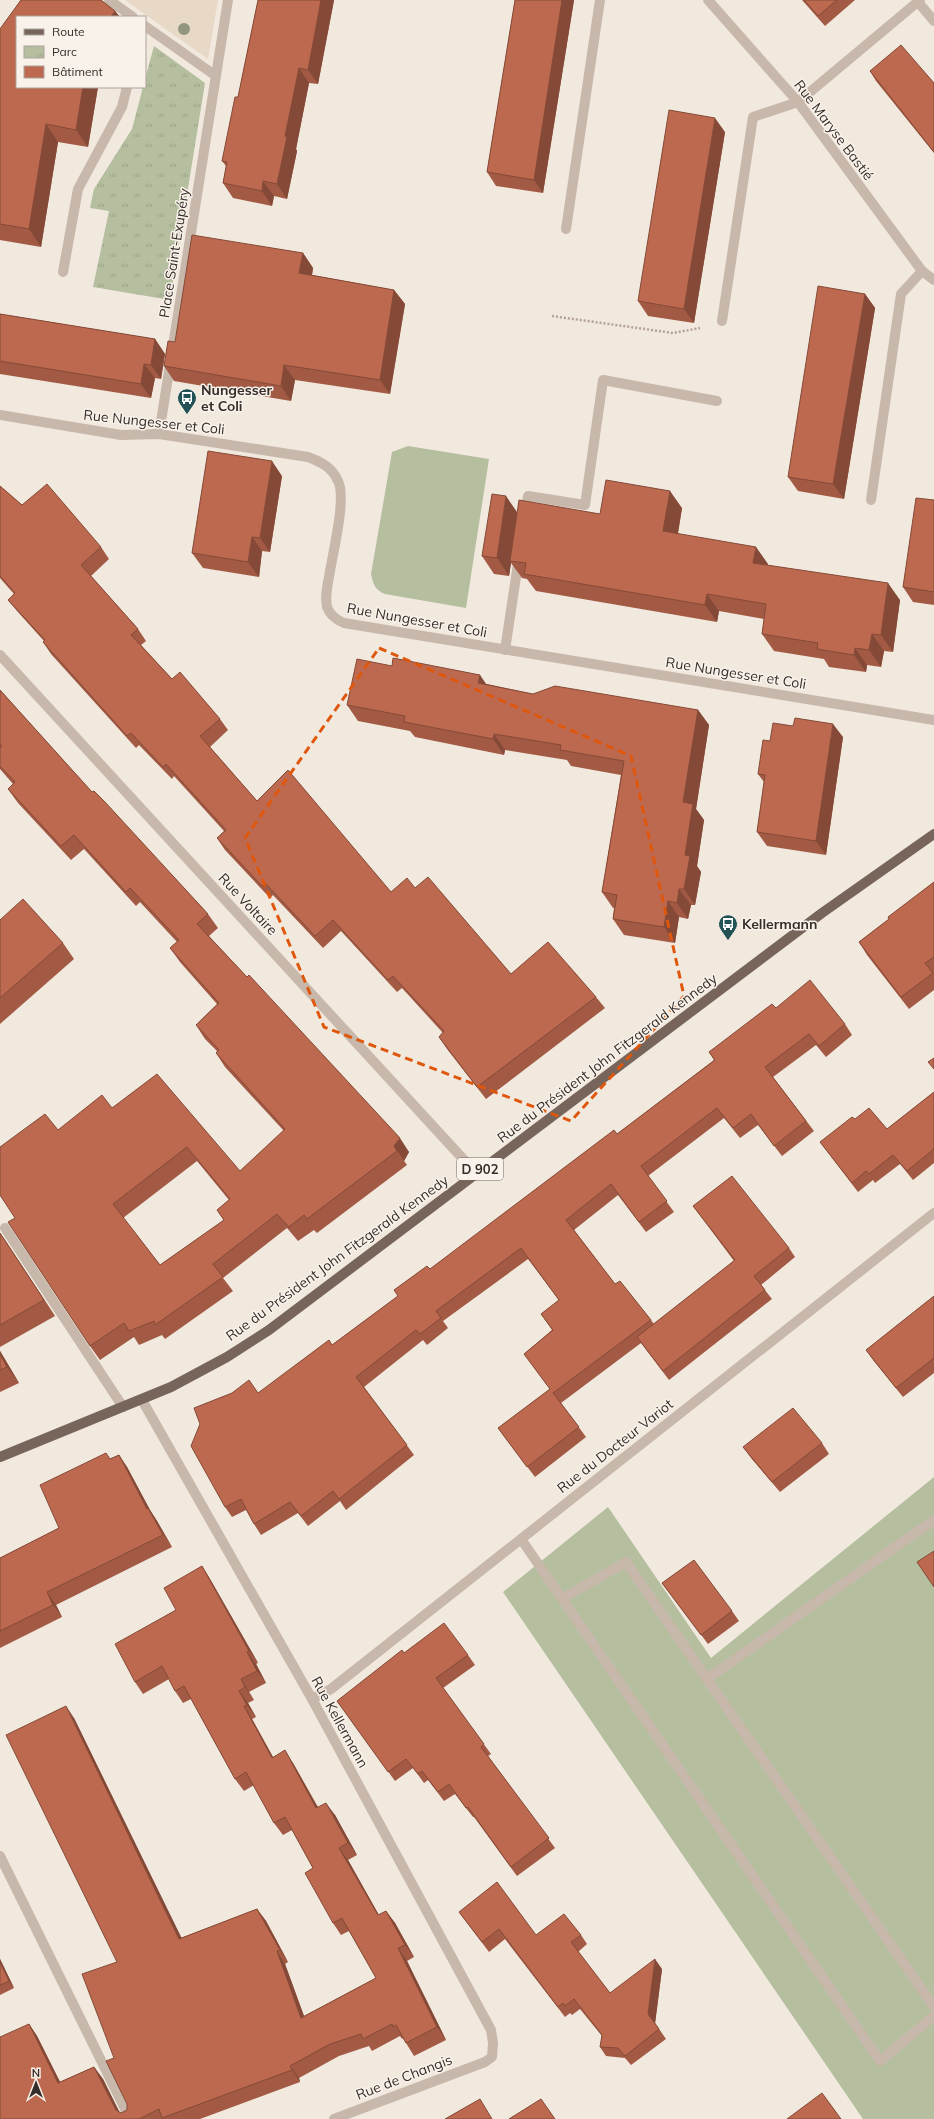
<svg xmlns="http://www.w3.org/2000/svg" width="934" height="2119" viewBox="0 0 934 2119" font-family="Mulish,sans-serif">
  <defs>
    <pattern id="park-tufts" width="24" height="20" patternUnits="userSpaceOnUse"><rect width="24" height="20" fill="#b5bf9f"/><path d="M3 7l-1-3M5 7V3M7 7l1-3M15 17l-1-3M17 17v-4M19 17l1-3" fill="none" stroke="#9ca489"/></pattern>
  </defs>
  <rect width="100%" height="100%" fill="#f1e8de"/>
  <!-- green -->
  <g fill="#b5bf9f">
    <path d="M408,446L489,459L466,608L385,594C375,590 373,584 371,574L392,452Z"/>
    <polygon points="934,1477 934,2119 863,2119 503,1592 608,1507 711,1658"/>
  </g>
  <!-- park -->
  <polygon fill="url(#park-tufts)" points="154,46 205,83 170,300 93,287 109,211 90,208 94,189 132,129 143,87 145,87 145,79"/>
  <!-- plaza -->
  <polygon fill="#e8d8c6" points="125,0 218,0 208,59 146,15"/>
  <g fill="none" stroke-linecap="round" stroke-linejoin="round">
    <!-- path -->
    <polyline stroke="#b4a295" stroke-width="2.5" stroke-dasharray="2 2" stroke-linecap="butt" points="552,316 673,333 700,328"/>
    <!-- service -->
    <g stroke="#c8b8ab" stroke-width="10">
      <polyline points="109,0 133,17"/>
      <polyline points="145,26 216,76"/>
      <polyline points="63,272 78,189 122,107 127,87"/>
      <polyline points="722,321 753,117 798,102"/>
      <polyline points="159,434 228,0"/>
      <polyline points="871,500 901,294 922,271"/>
      <polyline points="525,513 528,496 585,505 603,380 717,401"/>
      <polyline points="505,650 519,557"/>
      <polyline points="5,1228 123,1407"/>
      <polyline points="521,1539 880,2061 934,2016"/>
      <polyline points="563,1598 626,1562 934,2007"/>
      <polyline points="707,1679 934,1520"/>
    </g>
    <!-- minor -->
    <g stroke="#c8b8ab" stroke-width="10">
      <polyline points="708,0 798,102 922,271 934,280"/>
      <polyline points="918,2 934,21"/>
      <polyline points="798,102 920,0"/>
      <polyline points="566,229 600,0"/>
      <path d="M0,415L121,435L159,434L308,457C321,462 332,467 338,481C347,498 332,556 329,577C327,587 325,597 327,607C330,616 337,620 344,623L934,720"/>
      <polyline points="0,655 476,1173"/>
      <polyline points="142,1400 312,1699 491,2030 493,2043 492,2057 485,2062 334,2119"/>
      <polyline points="312,1699 331,1689 934,1213"/>
      <polyline points="0,1856 130,2119"/>
    </g>
    <!-- primary -->
    <polyline stroke="#77655c" stroke-width="10" points="0,1457 171,1387 227,1357 269,1330 822,913 934,834"/>
  </g>
  <!-- trees -->
  <circle fill="#93967e" cx="184" cy="29" r="6"/>
  <!-- wall -->
  <g fill="#a35a44" fill-rule="evenodd">
    <polygon points="21,0 101,0 115,11 120,17 17,17 17,87 98,87 88,147 58,142 41,247 0,240 0,29"/>
    <polygon points="258,0 334,0 318,84 309,83 296,149 297,151 287,199 274,196 272,206 233,198 223,183 226,166 222,161 238,97"/>
    <polygon points="515,0 574,0 543,193 496,186 487,172"/>
    <polygon points="802,0 855,0 825,26"/>
    <polygon points="870,71 934,83 934,153 876,81"/>
    <polygon points="725,132 694,323 648,316 638,301"/>
    <polygon points="303,253 313,268 312,275 394,290 405,304 390,394 295,380 291,401 174,381 164,366 175,342"/>
    <polygon points="865,294 875,308 844,499 798,491 788,477"/>
    <polygon points="0,314 155,339 165,354 161,379 155,378 151,398 0,374"/>
    <polygon points="282,476 270,552 262,551 259,577 203,568 192,553"/>
    <polygon points="0,486 22,505 101,547 109,559 91,576 138,629 146,641 141,645 172,679 220,719 228,730 210,747 257,801 391,892 415,888 511,974 596,997 605,1008 486,1099 447,1049 439,1037 443,1033 402,988 397,992 341,931 323,948 273,895 270,898 225,850 217,838 224,831 174,776 172,779 139,745 136,748 51,654 43,642 44,641 17,611 8,600 14,594 0,578"/>
    <polygon points="934,500 934,605 913,602 903,587"/>
    <polygon points="682,508 678,534 768,564 767,565 900,600 893,652 884,651 881,667 867,665 866,672 829,667 824,659 774,651 762,634 764,619 719,611 717,622 536,591 527,579 522,578 511,563 509,576 494,574 482,556 518,513 600,514"/>
    <polygon points="487,684 533,694 698,710 709,725 696,809 704,820 697,866 701,872 695,905 691,905 688,919 679,917 675,943 624,935 613,919 614,908 613,908 602,892 621,775 571,766 567,760 505,750 504,755 415,737 410,731 358,721 347,705"/>
    <path d="M0,690L92,792L208,914L218,928L209,936L409,1152L404,1161L407,1165L317,1233L314,1230L298,1241L287,1228L223,1278L233,1291L165,1339L162,1335L139,1345L134,1337L100,1360L90,1346L15,1218L58,1130L112,1108L240,1171L284,1131L225,1067L216,1053L217,1051L205,1039L196,1025L217,1004L180,962L170,948L177,942L140,902L136,906L84,849L71,860L18,803L8,789L13,784L0,769ZM197,1161L229,1200L217,1210L224,1220L160,1265L123,1218Z"/>
    <polygon points="843,737 826,855 767,846 757,832 764,782 758,774 770,741"/>
    <polygon points="934,882 934,990 909,1009 867,955 859,942 889,919"/>
    <polygon points="0,920 63,943 74,959 0,1024"/>
    <polygon points="776,1008 845,1024 852,1035 826,1057 816,1045 773,1077 814,1131 782,1156 758,1125 740,1138 724,1118 648,1176 674,1212 646,1232 618,1195 574,1230 615,1284 651,1320 654,1324 734,1261 693,1206 789,1248 795,1257 761,1285 772,1299 669,1380 641,1343 561,1403 586,1437 535,1477 498,1428 550,1389 524,1354 552,1330 541,1314 559,1300 528,1259 443,1321 448,1328 427,1345 423,1340 364,1387 414,1455 346,1510 340,1501 308,1526 298,1513 261,1535 254,1524 246,1510 232,1517 225,1507 258,1393 332,1345 398,1296 430,1269 617,1134 714,1060 709,1052"/>
    <polygon points="934,1092 934,1163 913,1180 900,1164 875,1183 873,1180 858,1192 820,1142 887,1129"/>
    <polygon points="0,1233 55,1316 0,1347"/>
    <polygon points="934,1296 934,1373 903,1397 873,1360 866,1350"/>
    <polygon points="0,1351 19,1383 0,1392"/>
    <polygon points="822,1443 829,1454 780,1492 751,1458 743,1447"/>
    <polygon points="119,1455 127,1467 150,1510 157,1521 172,1547 56,1605 62,1617 0,1648 0,1558 59,1528 110,1459"/>
    <polygon points="202,1566 210,1579 258,1663 256,1664 266,1683 249,1692 254,1700 248,1703 256,1717 252,1719 273,1757 293,1763 318,1807 335,1815 357,1855 348,1860 379,1915 386,1911 395,1923 414,1957 407,1961 446,2040 414,2056 406,2043 403,2038 402,2039 400,2036 372,2051 369,2046 339,2056 299,2078 300,2082 200,2119 0,2119 29,2024 37,2036 60,2082 94,2067 103,2079 119,2112 121,2113 127,2110 127,2104 114,2058 117,1962 74,1718 181,1938 257,1909 266,1921 288,1962 285,1964 304,2016 376,1978 349,1931 341,1935 333,1923 313,1868 292,1830 283,1835 274,1823 254,1785 244,1791 235,1779 191,1699 183,1703 175,1691 169,1679 143,1694 135,1682 176,1610"/>
    <polygon points="662,1583 732,1611 739,1621 708,1644"/>
    <polygon points="404,1653 468,1655 475,1665 443,1688 491,1754 488,1756 555,1848 517,1876 474,1817 473,1817 455,1794 444,1801 428,1780 424,1783 413,1768 395,1781 337,1701"/>
    <polygon points="459,1912 536,1935 581,1935 587,1944 578,1952 610,1993 662,1969 655,2023 666,2039 631,2065 625,2058 606,2056 600,2047 602,2036 580,2009 572,2015 570,2013 565,2017 505,1939 489,1952"/>
    <polygon points="0,1959 14,1988 0,1995"/>
  </g>
  <!-- shaded-wall -->
  <g fill="#844a37">
    <polygon points="321,0 334,0 318,84 308,70"/>
    <polygon points="562,0 574,0 543,193 534,180"/>
    <polygon points="115,11 120,17 111,17"/>
    <polygon points="299,68 309,83 296,149 297,151 287,199 277,184 285,136"/>
    <polygon points="83,87 98,87 88,147 76,130"/>
    <polygon points="715,118 725,132 694,323 684,309"/>
    <polygon points="46,124 58,142 41,247 29,229"/>
    <polygon points="263,181 274,196 272,206 262,191"/>
    <polygon points="303,253 313,268 310,288 299,273"/>
    <polygon points="394,290 405,304 390,394 380,380"/>
    <polygon points="865,294 875,308 844,499 833,484"/>
    <polygon points="155,339 165,354 161,379 151,365"/>
    <polygon points="144,364 155,378 151,398 141,384"/>
    <polygon points="284,365 295,380 291,401 281,386"/>
    <polygon points="272,461 282,476 270,552 260,538"/>
    <polygon points="670,491 682,508 675,549 663,531"/>
    <polygon points="506,496 519,515 510,561 511,563 509,576 497,558"/>
    <polygon points="252,537 262,551 259,577 248,562"/>
    <polygon points="756,547 768,564 765,580 753,563"/>
    <polygon points="888,583 900,600 893,652 881,635"/>
    <polygon points="707,594 719,611 717,622 705,605"/>
    <polygon points="872,634 884,651 881,667 869,650"/>
    <polygon points="855,648 867,665 866,672 854,655"/>
    <polygon points="480,675 491,691 478,683"/>
    <polygon points="698,710 709,725 696,809 704,820 697,866 701,872 695,905 684,889 683,802"/>
    <polygon points="833,724 843,737 826,855 816,841"/>
    <polygon points="494,734 505,750 504,755 493,739"/>
    <polygon points="679,889 691,905 688,919 677,903"/>
    <polygon points="668,901 679,917 675,943 664,927"/>
    <polygon points="400,1138 409,1152 404,1161 407,1165 394,1146"/>
    <polygon points="0,1233 7,1243 55,1316 44,1300"/>
    <polygon points="0,1351 19,1383 7,1367 0,1354"/>
    <polygon points="119,1455 127,1467 150,1510 157,1521 172,1547 147,1509"/>
    <polygon points="202,1566 210,1579 258,1663 249,1651"/>
    <polygon points="47,1592 56,1605 62,1617 53,1605"/>
    <polygon points="247,1652 256,1664 266,1683 257,1671"/>
    <polygon points="241,1679 249,1692 254,1700 245,1687"/>
    <polygon points="239,1691 248,1703 256,1717 247,1705"/>
    <polygon points="66,1706 74,1718 188,1951 179,1939"/>
    <polygon points="244,1706 252,1719 280,1770 272,1758"/>
    <polygon points="285,1750 293,1763 325,1821 316,1808"/>
    <polygon points="326,1803 335,1815 357,1855 348,1843"/>
    <polygon points="339,1848 348,1860 386,1928 378,1915"/>
    <polygon points="257,1909 266,1921 288,1962 280,1950"/>
    <polygon points="386,1911 395,1923 414,1957 405,1945"/>
    <polygon points="398,1948 407,1961 446,2040 437,2027"/>
    <polygon points="277,1951 285,1964 309,2030 301,2018"/>
    <polygon points="0,1959 14,1988 9,1981 0,1962"/>
    <polygon points="655,1959 662,1969 655,2024 648,2014"/>
    <polygon points="29,2024 37,2036 67,2096 58,2083"/>
    <polygon points="290,2066 299,2078 300,2082 292,2070"/>
    <polygon points="94,2067 103,2079 123,2119 116,2110"/>
  </g>
  <!-- building -->
  <g fill="#bd694f" stroke="#844a37" fill-rule="evenodd">
    <polygon points="21,0 101,0 115,11 111,17 17,17 17,87 83,87 76,130 46,124 29,229 0,224 0,29"/>
    <polygon points="258,0 321,0 308,70 299,68 285,136 287,137 277,184 263,181 262,191 223,183 227,162 222,161 235,97 238,97"/>
    <polygon points="515,0 562,0 534,180 487,172"/>
    <polygon points="804,0 837,0 818,16"/>
    <polygon points="901,45 934,83 934,152 870,71"/>
    <polygon points="669,110 715,118 684,309 638,301"/>
    <polygon points="192,235 303,253 299,273 394,290 380,380 284,365 281,386 164,366 168,341 175,342"/>
    <polygon points="818,286 865,294 833,484 788,477"/>
    <polygon points="0,314 155,339 151,365 144,364 141,384 0,361"/>
    <polygon points="208,451 272,461 260,538 252,537 248,562 192,553"/>
    <polygon points="606,480 670,491 663,531 756,547 753,563 888,583 881,635 872,634 869,650 855,648 854,655 817,649 818,643 762,634 766,604 707,594 705,605 524,574 526,563 510,561 519,500 600,514"/>
    <polygon points="47,484 101,547 81,565 138,629 131,635 172,679 180,672 220,719 200,736 257,801 288,770 391,892 407,878 415,888 428,877 511,974 548,942 596,997 477,1087 439,1037 444,1031 393,976 388,980 333,920 315,936 265,883 262,886 217,838 226,830 166,764 163,767 131,733 127,736 43,642 45,640 8,600 15,593 0,576 0,486 22,505"/>
    <polygon points="492,494 506,496 497,558 482,556"/>
    <polygon points="916,498 934,500 934,592 903,587"/>
    <polygon points="393,658 480,675 478,683 533,694 555,686 698,710 683,802 693,804 685,855 690,856 684,889 679,889 677,903 668,901 664,927 613,919 617,895 602,892 624,761 560,750 561,745 494,734 493,739 404,722 405,716 347,705 357,659 392,666"/>
    <path d="M0,690L92,792L94,791L105,802L208,914L197,924L247,977L249,975L400,1138L394,1146L397,1151L307,1219L304,1215L289,1227L277,1214L213,1264L223,1277L155,1325L154,1321L129,1331L124,1323L90,1346L8,1222L15,1218L0,1195V1147L45,1114L58,1130L102,1095L112,1108L157,1074L240,1171L285,1129L216,1053L219,1050L196,1025L219,1003L170,948L179,940L130,888L126,892L74,835L61,846L8,789L15,782L0,766V748L2,746L0,744ZM187,1147L230,1199L217,1210L224,1220L160,1265L113,1204Z"/>
    <polygon points="795,718 833,724 816,841 757,832 765,775 758,774 763,740 770,741 773,723 793,726"/>
    <polygon points="934,882 934,957 925,963 933,973 901,997 859,942 889,919 888,917"/>
    <polygon points="23,899 63,943 0,998 0,920"/>
    <polygon points="810,980 845,1024 819,1046 809,1034 765,1067 806,1121 774,1146 751,1114 733,1128 717,1108 641,1166 667,1201 639,1222 611,1184 566,1220 615,1284 620,1281 651,1320 553,1393 579,1427 527,1467 498,1428 550,1389 524,1354 553,1330 541,1314 559,1300 521,1248 436,1311 441,1318 420,1334 416,1330 356,1377 407,1445 339,1499 333,1491 301,1516 290,1502 254,1524 241,1499 225,1507 191,1446 200,1424 194,1408 232,1393 249,1380 258,1393 329,1340 332,1345 398,1296 394,1290 427,1266 430,1269 614,1130 617,1134 715,1060 709,1052 772,1004 776,1008"/>
    <polygon points="934,1058 934,1069 928,1062"/>
    <polygon points="934,1092 934,1149 907,1171 893,1155 869,1174 866,1171 852,1183 820,1142 852,1117 855,1119 869,1108 887,1129"/>
    <polygon points="732,1176 789,1248 754,1276 765,1290 663,1371 637,1337 735,1260 693,1206"/>
    <polygon points="0,1233 44,1300 0,1325"/>
    <polygon points="934,1296 934,1358 896,1388 866,1350"/>
    <polygon points="0,1354 7,1367 0,1370"/>
    <polygon points="793,1408 822,1443 772,1482 743,1447"/>
    <polygon points="106,1453 110,1459 119,1455 147,1509 148,1508 163,1535 47,1592 53,1605 0,1631 0,1558 59,1528 40,1485"/>
    <polygon points="934,1551 934,1587 917,1562"/>
    <polygon points="694,1560 732,1611 701,1635 662,1583"/>
    <polygon points="202,1566 249,1651 247,1652 257,1671 241,1679 245,1687 239,1691 247,1705 244,1706 272,1758 285,1750 316,1808 326,1803 348,1843 339,1848 378,1915 386,1911 405,1945 398,1948 437,2027 406,2043 396,2025 393,2027 392,2024 363,2039 361,2034 330,2044 290,2066 292,2070 162,2118 159,2109 139,2119 0,2119 0,2037 29,2024 58,2083 94,2067 116,2110 121,2113 127,2110 127,2104 106,2061 114,2058 82,1974 117,1962 6,1735 66,1706 179,1939 257,1909 280,1950 277,1951 301,2018 376,1978 342,1918 333,1923 305,1873 313,1868 285,1817 274,1823 246,1772 235,1779 184,1686 175,1691 162,1666 135,1682 115,1644 176,1610 164,1588"/>
    <polygon points="444,1623 468,1655 436,1678 484,1744 481,1747 549,1838 511,1867 468,1807 466,1808 449,1784 438,1792 422,1771 418,1774 406,1759 388,1772 337,1701 402,1650 404,1653"/>
    <polygon points="497,1882 536,1935 564,1914 581,1935 571,1942 610,1993 655,1959 648,2014 659,2029 625,2056 618,2048 600,2047 602,2035 574,1999 565,2006 563,2003 558,2007 499,1929 482,1942 459,1912"/>
    <polygon points="0,1962 9,1981 0,1985"/>
    <polygon points="822,2093 841,2119 787,2119"/>
    <polygon points="480,2099 492,2119 445,2119"/>
    <polygon points="541,2099 555,2119 509,2119"/>
  </g>
  <!-- marked area -->
  <path fill="none" stroke="#df570d" stroke-width="3" stroke-dasharray="8 5" stroke-linejoin="round" d="M379,648L631,756L684,996L571,1121L324,1027L245,838Z"/>
  <!-- icons -->
  <defs>
    <symbol id="bus-pin" viewBox="-11 -11 22 30"><path d="M0 17L-7.5 6A9.5 9.5 0 1 1 7.5 6Z" fill="#225255" stroke="#f9f2ea"/><path d="M-5-6H5V4H4V6H2V4H-2V6H-4V4H-5ZM-3.5-4V0h7V-4ZM-3.5 1.2v1.5H-2V1.2ZM2 1.2v1.5H3.5V1.2Z" fill="#fff"/></symbol>
  </defs>
  <g fill-rule="evenodd">
    <use href="#bus-pin" x="176" y="387" width="22" height="30"/>
    <use href="#bus-pin" x="717" y="913" width="22" height="30"/>
  </g>
  <g text-anchor="middle" stroke-width="3" stroke-linejoin="round" paint-order="stroke">
    <!-- shield labels -->
    <rect fill="#f9f2ea" stroke="#706863" stroke-width="1" x="457" y="1158" width="46" height="22" rx="3"/>
    <g font-size="13" font-weight="bold" fill="#362d29">
      <text x="480" y="1174">D 902</text>
    </g>
    <!-- street labels -->
    <g font-size="14" fill="#362d29" stroke="#f9f2ea">
      <text transform="translate(834 130) rotate(53)" y="5">Rue Maryse Bastié</text>
      <text transform="translate(174 253) rotate(-81)" y="5">Place Saint-Exupéry</text>
      <text transform="translate(154 422) rotate(6)" y="5">Rue Nungesser et Coli</text>
      <text transform="translate(417 620) rotate(10)" y="5">Rue Nungesser et Coli</text>
      <text transform="translate(736 673) rotate(9)" y="5">Rue Nungesser et Coli</text>
      <text transform="translate(248 904) rotate(47)" y="5">Rue Voltaire</text>
      <text transform="translate(607 1058) rotate(-37)" y="5">Rue du Président John Fitzgerald Kennedy</text>
      <text transform="translate(337 1258) rotate(-36)" y="5">Rue du Président John Fitzgerald Kennedy</text>
      <text transform="translate(615 1446) rotate(-38)" y="5">Rue du Docteur Variot</text>
      <text transform="translate(340 1722) rotate(61)" y="5">Rue Kellermann</text>
      <text transform="translate(404 2077) rotate(-21)" y="5">Rue de Changis</text>
    </g>
    <!-- poi labels -->
    <g font-size="14" font-weight="bold" fill="#362d29" stroke="#f9f2ea" text-anchor="start">
      <text x="201" y="395">Nungesser<tspan x="201" dy="16">et Coli</tspan></text>
      <text x="742" y="929">Kellermann</text>
    </g>
  </g>
  <!-- legend -->
  <rect x="16" y="16" width="130" height="72" fill="#f9f2ea" stroke="#aba39d"/>
  <rect x="24" y="29" width="20" height="6" fill="#77655c" stroke="#aba39d"/>
  <text x="52" y="36" font-size="12" fill="#362d29">Route</text>
  <rect x="24" y="46" width="20" height="12" fill="url(#park-tufts)" stroke="#aba39d"/>
  <text x="52" y="56" font-size="12" fill="#362d29">Parc</text>
  <rect x="24" y="66" width="20" height="12" fill="#bd694f" stroke="#aba39d"/>
  <text x="52" y="76" font-size="12" fill="#362d29">Bâtiment</text>
  <!-- north arrow -->
  <g transform="translate(36 2083)" stroke="#f9f2ea" stroke-width="3" paint-order="stroke">
  <path d="M0-3L7 15L0 10L-7 15Z" fill="#362d29"/>
  <text y="-6" font-size="11" font-weight="bold" text-anchor="middle" fill="#362d29">N</text>
  </g>
</svg>
